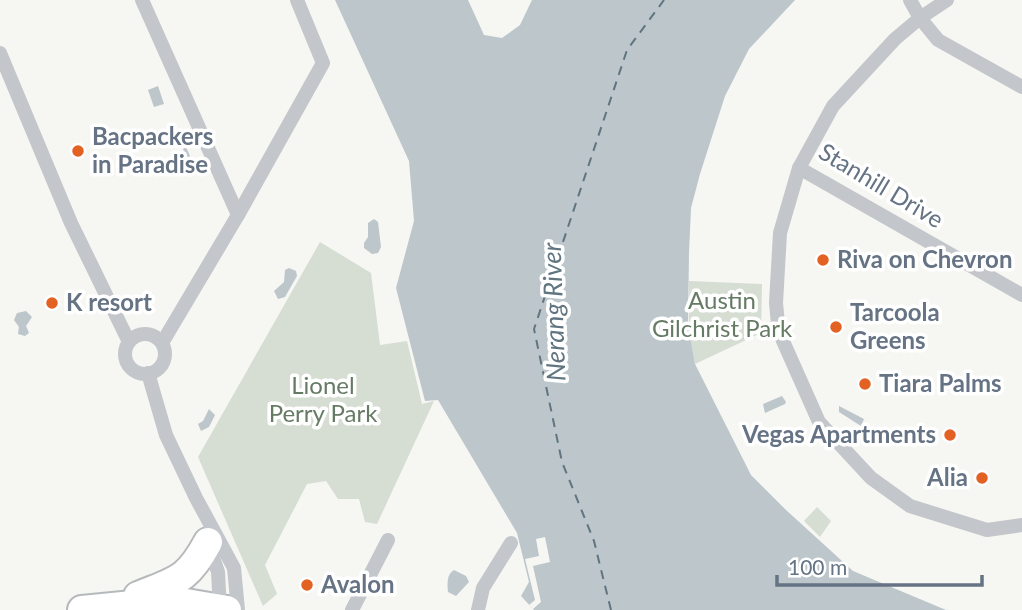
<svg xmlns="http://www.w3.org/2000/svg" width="1022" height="610" viewBox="0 0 1022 610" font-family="Lato,sans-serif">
  <rect width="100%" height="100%" fill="#f6f6f2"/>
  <!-- green -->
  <g fill="#d6ddd3">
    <polygon points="320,242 371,273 380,345 407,341 422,404 434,401 377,524 365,522 359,499 338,499 326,481 307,484 265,565 277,594 263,606 198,457"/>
    <polygon points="689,281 762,284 761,333 695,364 689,334"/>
    <polygon points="817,507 831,521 820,537 804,521"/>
  </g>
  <!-- water -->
  <g fill="#bcc6cb">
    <polygon points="335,0 468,0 484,35 502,38 520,25 532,0 795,0 749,49 725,96 700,174 691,208 689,253 688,327 695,364 751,475 786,510 853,571 946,610 534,610 521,596 529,582 517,533 438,400 425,401 396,288 414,221 409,161"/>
    <polygon points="158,86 164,104 154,107 148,90"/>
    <polygon points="186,147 197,172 189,176 179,157 185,154 183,149"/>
    <polygon points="374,219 378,222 381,247 378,253 372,254 364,248 364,243 368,237 368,223"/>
    <polygon points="289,268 296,271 297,276 285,297 278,299 274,291 284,282 285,270"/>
    <polygon points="26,311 32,317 26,326 29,333 25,336 18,334 19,327 14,320 17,313"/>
    <polygon points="782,396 786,402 785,404 765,413 763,404"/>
    <polygon points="839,406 864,419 861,426 839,412"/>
    <polygon points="209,409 215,415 209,427 201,431 198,424 203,421"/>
    <path d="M454,570L466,576L469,582L456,596L448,592C447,583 447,574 454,570Z"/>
  </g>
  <!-- pier -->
  <polygon fill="#f6f6f2" points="545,537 550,562 533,566 541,602 533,609 529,605 535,600 525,559 539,556 536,539"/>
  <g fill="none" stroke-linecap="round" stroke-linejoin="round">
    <!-- ferry -->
    <polyline stroke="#607580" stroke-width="2" stroke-dasharray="9 7" stroke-linecap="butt" points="611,610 594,541 562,462 534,329 627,50 664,0"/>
    <defs>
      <g id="highway">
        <path d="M138,596C177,580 187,581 208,542"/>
        <polyline points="82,610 174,601 227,610"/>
      </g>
    </defs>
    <!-- highway casing -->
    <use href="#highway" stroke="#b6b9bc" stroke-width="32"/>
    <!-- street -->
    <g stroke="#c3c6ca" stroke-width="14">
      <polyline points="142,0 238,215"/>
      <polyline points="910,0 920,18 938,40 1022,87"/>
      <polyline points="947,0 920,18 895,39 833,106 799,168 1022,295"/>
      <polyline points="0,53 71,223 129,342"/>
      <polyline points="799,168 780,233 776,303 778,324 783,341 819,422 871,478 910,506 987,530 1022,525"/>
      <circle cx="145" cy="354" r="20"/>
      <polyline points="162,343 238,215 323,63 297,0"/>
      <polyline points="148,373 166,435 196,498 234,568 238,610"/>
      <polyline points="208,543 218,572 220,610"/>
      <polyline points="352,610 388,540"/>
      <polyline points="478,610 483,588 511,543"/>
    </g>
    <!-- highway -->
    <use href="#highway" stroke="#fff" stroke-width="28"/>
  </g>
  <!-- markers -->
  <g fill="#e46124" stroke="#fff" stroke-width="2.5">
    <circle cx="78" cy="151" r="7"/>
    <circle cx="823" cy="260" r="7"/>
    <circle cx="52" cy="303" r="7"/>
    <circle cx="836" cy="327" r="7"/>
    <circle cx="865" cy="384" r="7"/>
    <circle cx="950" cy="435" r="7"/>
    <circle cx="982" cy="478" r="7"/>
    <circle cx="307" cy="585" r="7"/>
  </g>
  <g text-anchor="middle" stroke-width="7" stroke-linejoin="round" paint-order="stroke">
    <!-- poi labels -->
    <g font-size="24" font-weight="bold" fill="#657384" stroke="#fff" text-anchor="start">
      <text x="92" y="145">Bacpackers<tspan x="92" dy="28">in Paradise</tspan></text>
      <text x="837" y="268">Riva on Chevron</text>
      <text x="66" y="311">K resort</text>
      <text x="850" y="321">Tarcoola<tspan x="850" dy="28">Greens</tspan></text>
      <text x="879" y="392">Tiara Palms</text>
      <text x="936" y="443" text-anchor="end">Vegas Apartments</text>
      <text x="968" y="486" text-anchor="end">Alia</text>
      <text x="321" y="593">Avalon</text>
    </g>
    <!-- street labels -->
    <g font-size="24" fill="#657384" stroke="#fff">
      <text transform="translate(881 186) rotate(31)" y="8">Stanhill Drive</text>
    </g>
    <!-- park labels -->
    <g font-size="24" fill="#667b64" stroke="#fff">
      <text x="722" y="309">Austin<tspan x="722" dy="28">Gilchrist Park</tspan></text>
      <text x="323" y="394">Lionel<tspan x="323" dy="28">Perry Park</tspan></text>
    </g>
    <!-- water labels -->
    <g font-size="26" font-style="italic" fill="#607580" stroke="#fff">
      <text transform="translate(554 312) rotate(-92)" y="9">Nerang River</text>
    </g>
  </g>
  <!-- scale -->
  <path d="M777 575v10h205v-10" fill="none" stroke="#657384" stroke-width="3.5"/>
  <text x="788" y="575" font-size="21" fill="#657384" stroke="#ffffff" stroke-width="5" paint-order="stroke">100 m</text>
</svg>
